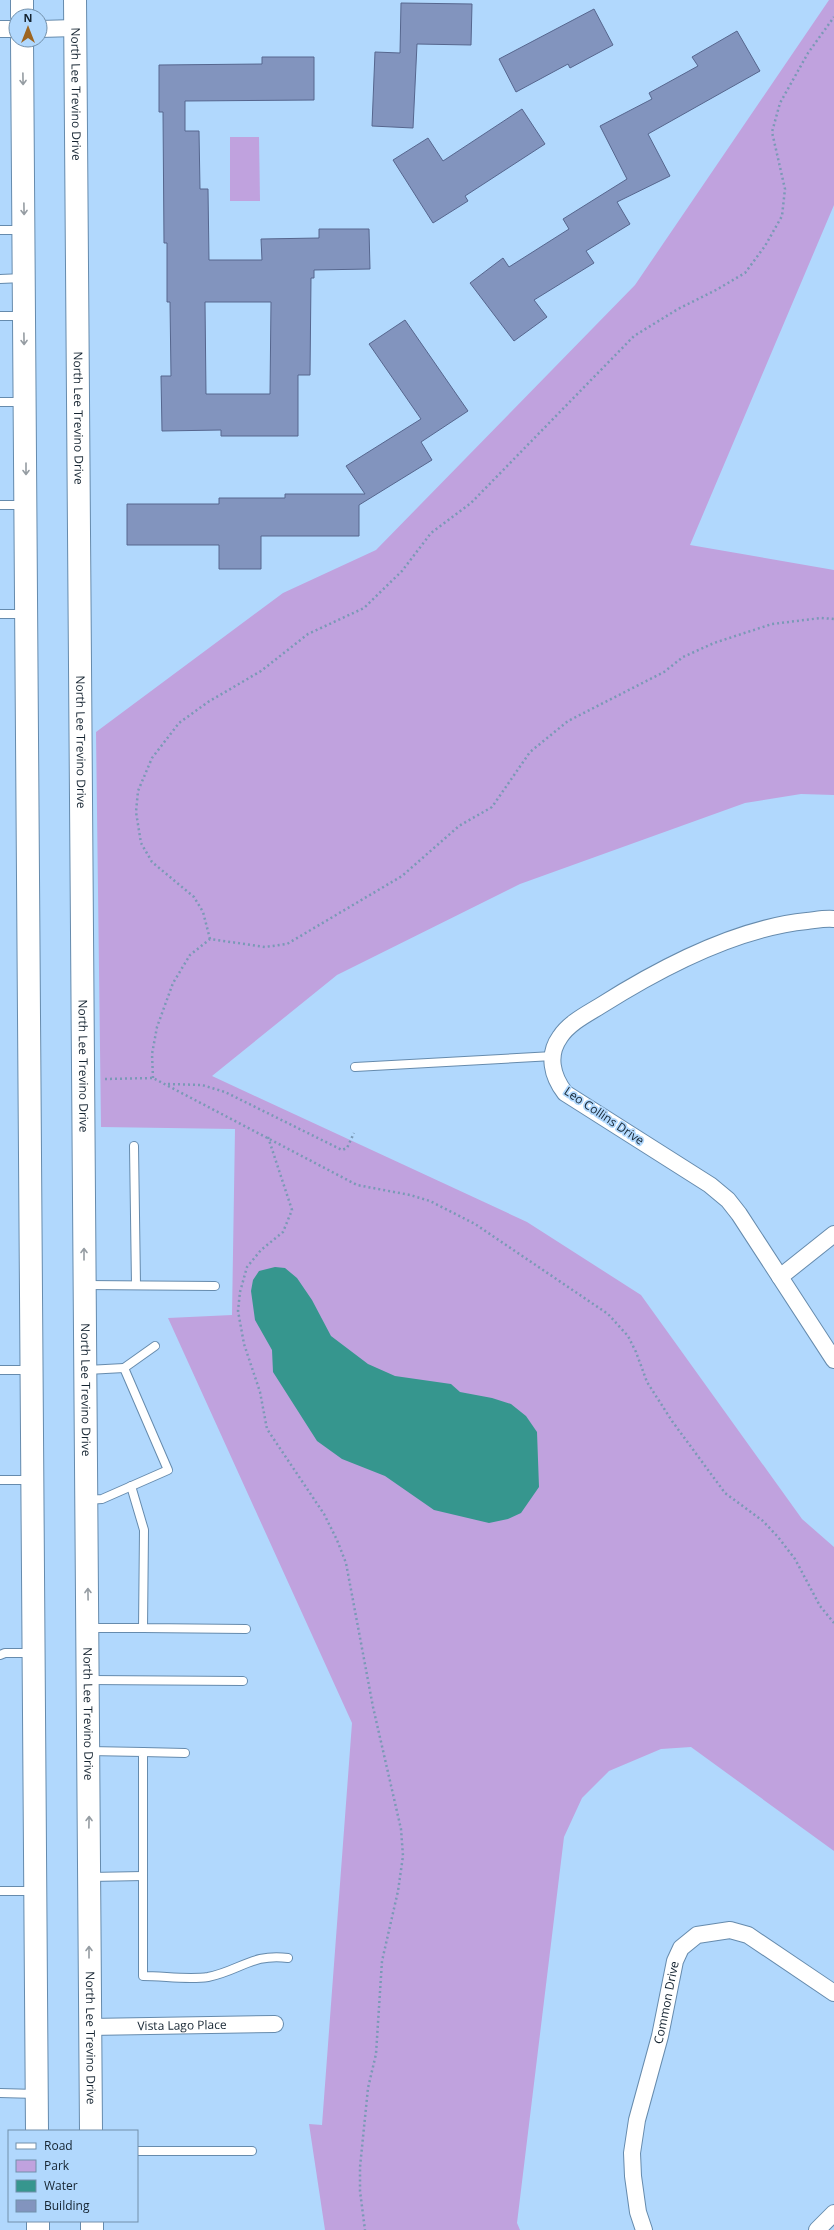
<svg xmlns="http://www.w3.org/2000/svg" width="834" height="2230" viewBox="0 0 834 2230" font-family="'Open Sans',sans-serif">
  <rect width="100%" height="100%" fill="#b1d8fd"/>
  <!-- green -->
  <g fill="#c0a2de">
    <polygon points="829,0 834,0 834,205 690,545 834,570 834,795 801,794 745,803 520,884 337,975 212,1076 527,1222 641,1295 802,1519 834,1547 834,1851 691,1747 661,1749 609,1771 582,1798 564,1837 517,2223 520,2230 325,2230 309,2124 322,2125 352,1723 168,1318 232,1315 235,1129 101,1127 96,732 283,593 376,550 635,285"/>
    <polygon points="230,137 259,137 260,201 230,201"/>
  </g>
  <!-- water -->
  <polygon fill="#36968e" points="275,1267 285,1268 297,1278 312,1300 331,1336 368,1364 395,1376 451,1384 460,1392 492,1398 511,1404 526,1416 537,1432 539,1487 521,1513 508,1519 489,1523 434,1510 385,1476 342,1459 317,1441 273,1372 272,1350 255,1320 251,1291 253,1280 259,1271"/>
  <!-- building -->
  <g fill="#8294be" stroke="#56668e" fill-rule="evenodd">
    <polygon points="401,3 472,4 471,45 417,44 413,128 372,126 375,52 400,53"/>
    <polygon points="594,9 613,45 570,68 568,64 516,92 499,59"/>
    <polygon points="737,31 760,71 648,134 670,176 617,202 630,224 586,251 594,263 534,300 547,317 514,341 470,283 503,258 509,267 569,229 563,219 627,179 600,126 652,99 649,93 698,66 692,57"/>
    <path d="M262,57H314V100L185,101V131H199L200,189H208L209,260H262L261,239L319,238V229H369L370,269L314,270V278H311L310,375H298V436H221V430L162,431L161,376H171L170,302H167V243H164L163,112H159V65L262,64ZM205,302H271L270,394H206Z"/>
    <polygon points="522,109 545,144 465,196 468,201 433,223 393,160 428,138 443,161"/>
    <polygon points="405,320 468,411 421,442 432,460 359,505 359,536 261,536 261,569 219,569 219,545 127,545 127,504 219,504 219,498 285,498 285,494 365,494 346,466 421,419 369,344"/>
  </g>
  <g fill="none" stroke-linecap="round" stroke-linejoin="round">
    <defs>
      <g id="service">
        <polyline points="0,230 23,230"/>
        <polyline points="0,279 23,278"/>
        <polyline points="0,316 23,316"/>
        <polyline points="0,402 23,402"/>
        <polyline points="0,505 25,505"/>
        <polyline points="0,614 25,614"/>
        <polyline points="355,1067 553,1056"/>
        <polyline points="134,1146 136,1285"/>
        <polyline points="85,1285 215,1286"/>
        <polyline points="0,1370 31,1370"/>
        <polyline points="87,1370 124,1368"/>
        <polyline points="0,1480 31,1480"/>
        <polyline points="131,1486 144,1530 143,1628 246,1629"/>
        <polyline points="87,1500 102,1499 168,1470 124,1368 155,1346"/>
        <polyline points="88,1628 143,1628"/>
        <polyline points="0,1655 5,1653 33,1653"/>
        <polyline points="89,1680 243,1681"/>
        <path d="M89,1751L143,1752V1976C164,1976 188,1980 208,1977C239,1971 253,1953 288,1958"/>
        <polyline points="143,1752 185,1753"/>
        <polyline points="90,1877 143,1876"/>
        <polyline points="0,1891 35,1891"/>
        <polyline points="0,2093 36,2094"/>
        <polyline points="137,2151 252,2151"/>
      </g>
      <g id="minor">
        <polyline points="0,29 16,29"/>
        <polyline points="40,29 75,28"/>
        <path d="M834,919C825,918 816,920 807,921C736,928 660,968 600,1006C587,1014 569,1023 560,1037C547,1055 552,1076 565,1093L710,1185L728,1200L739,1214L834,1360"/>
        <polyline points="780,1277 834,1234"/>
        <path id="s1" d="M89,2027L275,2024"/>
        <path id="s2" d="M644,2230L638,2212L633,2176L632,2153L637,2120L660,2036L675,1961L681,1948L697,1935L730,1930L748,1935L834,1993"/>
        <polyline points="817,2230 834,2213"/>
      </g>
      <g id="secondary">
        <polyline points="22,0 22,16"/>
        <path id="s3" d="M75,0L91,2131"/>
        <polyline points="22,40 37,2131"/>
        <polyline points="38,2221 38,2230"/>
        <polyline points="92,2221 92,2230"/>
      </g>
    </defs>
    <!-- service casing -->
    <use href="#service" stroke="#668bad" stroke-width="10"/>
    <!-- minor casing -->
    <use href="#minor" stroke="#668bad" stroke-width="18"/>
    <!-- secondary casing -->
    <use href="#secondary" stroke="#668bad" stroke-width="24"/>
    <!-- path -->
    <g stroke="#7a99b6" stroke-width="2.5" stroke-dasharray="2 3" stroke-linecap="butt">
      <polyline points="210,939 203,912 194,897 152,862 141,843 136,812 138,791 152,758 179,723 208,702 261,671 308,634 364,608 402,571 431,533 471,503 634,336 678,309 716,290 745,273 765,246 782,216 785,189 772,132 780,103 808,53 834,17"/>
      <polyline points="153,1078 152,1054 157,1027 173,983 190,955 210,939 265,947 287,944 402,876 459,826 492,807 530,752 568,721 664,672 683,657 714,643 772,624 821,618 834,619"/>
      <polyline points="105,1079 153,1078 357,1185 410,1195 430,1201 475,1224 608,1314 628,1336 636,1352 647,1382 672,1421 725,1493 763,1521 778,1537 795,1559 820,1606 834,1623"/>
      <polyline points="168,1084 202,1085 225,1092 342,1150 347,1148 354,1133"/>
      <polyline points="268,1137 292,1210 283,1232 261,1250 247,1267 240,1292 238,1311 244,1344 260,1392 267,1429 324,1514 337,1540 346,1563 373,1707 401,1829 403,1856 398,1891 382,1961 376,2054 368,2088 360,2167 360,2191 365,2230"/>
    </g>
    <!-- service -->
    <use href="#service" stroke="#fff" stroke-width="8"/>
    <!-- minor -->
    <use href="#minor" stroke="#fff" stroke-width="16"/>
    <!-- secondary -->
    <use href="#secondary" stroke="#fff" stroke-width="22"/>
  </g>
  <!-- one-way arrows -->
  <defs><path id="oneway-shaft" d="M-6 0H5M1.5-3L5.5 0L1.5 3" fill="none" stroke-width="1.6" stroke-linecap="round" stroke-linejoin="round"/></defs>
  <g stroke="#959ca2">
    <use href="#oneway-shaft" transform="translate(23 79) rotate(89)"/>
    <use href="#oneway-shaft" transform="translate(24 209) rotate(89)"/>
    <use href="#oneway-shaft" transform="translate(24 339) rotate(89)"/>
    <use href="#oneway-shaft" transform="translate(26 469) rotate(90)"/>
    <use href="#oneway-shaft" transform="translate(84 1254) rotate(-90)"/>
    <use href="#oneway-shaft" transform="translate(88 1594) rotate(-91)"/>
    <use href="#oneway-shaft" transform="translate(89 1822) rotate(-89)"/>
    <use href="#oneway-shaft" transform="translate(89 1952) rotate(-90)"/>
  </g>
  <g text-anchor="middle" stroke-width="3.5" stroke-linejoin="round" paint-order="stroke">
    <!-- street labels -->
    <g font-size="12" fill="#142330" stroke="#b1d8fd">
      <text dy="4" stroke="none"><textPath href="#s3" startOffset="94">North Lee Trevino Drive</textPath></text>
      <text dy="4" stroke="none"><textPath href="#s3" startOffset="418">North Lee Trevino Drive</textPath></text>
      <text dy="4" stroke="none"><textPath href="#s3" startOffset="742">North Lee Trevino Drive</textPath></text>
      <text dy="4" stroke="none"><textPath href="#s3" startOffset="1066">North Lee Trevino Drive</textPath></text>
      <text transform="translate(604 1116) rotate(34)" y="4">Leo Collins Drive</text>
      <text dy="4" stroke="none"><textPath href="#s3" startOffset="1390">North Lee Trevino Drive</textPath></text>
      <text dy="4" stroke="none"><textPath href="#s3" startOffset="1714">North Lee Trevino Drive</textPath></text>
      <text dy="4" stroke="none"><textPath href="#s2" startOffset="233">Common Drive</textPath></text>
      <text dy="4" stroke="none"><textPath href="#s1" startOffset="93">Vista Lago Place</textPath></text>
      <text dy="4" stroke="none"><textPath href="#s3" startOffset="2038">North Lee Trevino Drive</textPath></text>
    </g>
  </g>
  <!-- legend -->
  <rect x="8" y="2130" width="130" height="92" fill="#b1d8fd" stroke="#7290ab"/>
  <rect x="16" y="2143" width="20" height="6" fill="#ffffff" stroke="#7290ab"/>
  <text x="44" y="2150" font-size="12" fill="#142330">Road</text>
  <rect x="16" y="2160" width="20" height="12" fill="#c0a2de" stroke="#7290ab"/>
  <text x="44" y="2170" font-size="12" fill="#142330">Park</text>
  <rect x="16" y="2180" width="20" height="12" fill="#36968e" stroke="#7290ab"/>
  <text x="44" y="2190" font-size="12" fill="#142330">Water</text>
  <rect x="16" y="2200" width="20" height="12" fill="#8294be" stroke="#7290ab"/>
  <text x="44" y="2210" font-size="12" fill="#142330">Building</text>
  <!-- north arrow -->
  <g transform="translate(28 28)"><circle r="19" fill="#b1d8fd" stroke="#7290ab"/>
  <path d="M0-3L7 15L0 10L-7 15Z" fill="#9d6521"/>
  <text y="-6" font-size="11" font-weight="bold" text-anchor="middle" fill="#142330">N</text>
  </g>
</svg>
